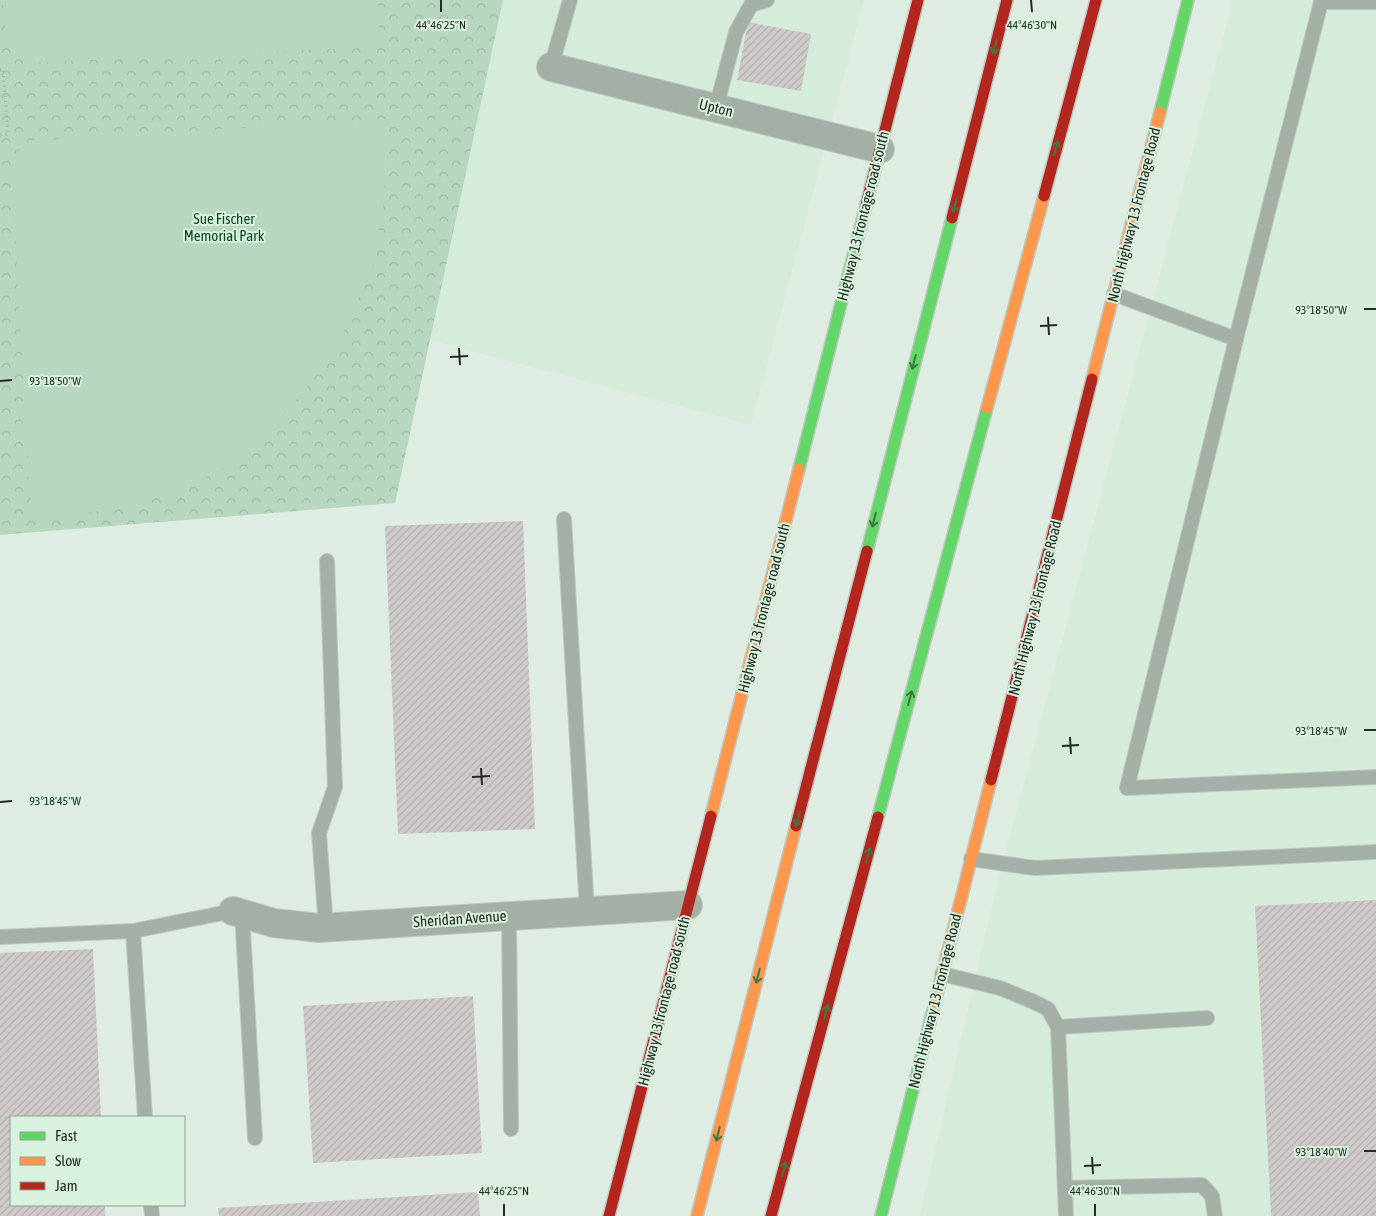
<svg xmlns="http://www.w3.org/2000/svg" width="1376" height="1216" viewBox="0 0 1376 1216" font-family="'Asap Condensed',sans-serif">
  <defs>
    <pattern id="forest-crowns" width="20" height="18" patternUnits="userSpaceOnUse" patternTransform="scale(1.25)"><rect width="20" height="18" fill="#b8d7c0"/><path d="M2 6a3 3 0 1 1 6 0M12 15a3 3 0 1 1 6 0" fill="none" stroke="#9eb9a5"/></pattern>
    <pattern id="building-hatch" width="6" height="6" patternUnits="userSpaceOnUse" patternTransform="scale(1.25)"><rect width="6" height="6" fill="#d0cbcb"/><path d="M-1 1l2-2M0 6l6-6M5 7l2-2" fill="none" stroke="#b2aeae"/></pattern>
  </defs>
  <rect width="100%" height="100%" fill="#dfece2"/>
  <!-- built -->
  <g fill="#d5ecda">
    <polygon points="503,0 864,0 751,425 430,340"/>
    <polygon points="1233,0 1376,0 1376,1216 920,1216 996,889"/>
  </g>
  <!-- forest -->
  <polygon fill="url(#forest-crowns)" points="0,0 503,0 395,503 0,535"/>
  <!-- pitch -->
  <g fill="#b8d7c0">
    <polygon points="3,0 378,0 380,47 25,63 6,46"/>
    <polygon points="385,119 386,150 384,202 373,264 354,312 331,354 306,389 269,430 236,461 189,486 130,506 66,516 31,517 11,159 29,141"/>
  </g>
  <!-- building -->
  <g fill="url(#building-hatch)">
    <polygon points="748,22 811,34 801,91 737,80"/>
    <polygon points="523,521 535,829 398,834 385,526"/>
    <polygon points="1376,900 1376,1216 1271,1216 1255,906"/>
    <polygon points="93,949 101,1117 11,1117 11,1205 105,1205 105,1216 0,1216 0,953"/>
    <polygon points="473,996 482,1153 313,1163 303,1006"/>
    <polygon points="478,1192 480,1216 219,1216 218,1208"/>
  </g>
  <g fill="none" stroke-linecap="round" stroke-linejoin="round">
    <defs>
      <g id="lane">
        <polyline points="551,67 570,0"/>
        <polyline points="716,108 736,32 751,5 767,0"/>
        <polyline points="1114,294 1236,339 1321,2 1376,2"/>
        <polyline points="1236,339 1127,788 1376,777"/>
        <polyline points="564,519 587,911"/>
        <polyline points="971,859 1035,868 1376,852"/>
        <polyline points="242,913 255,1138"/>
        <polyline points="509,915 511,1129"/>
        <polyline points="326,928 319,833 335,787 327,561"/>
        <polyline points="0,937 133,931"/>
        <polyline points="942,974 1000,988 1034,1002 1048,1009 1058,1027 1066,1216"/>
        <polyline points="1058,1027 1207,1018"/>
        <polyline points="145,1117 133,931 233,911"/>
        <polyline points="1065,1188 1202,1185 1212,1196 1215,1216"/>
        <polyline points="151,1205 152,1216"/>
      </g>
      <g id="street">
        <polyline points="551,67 880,149"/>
        <polyline points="233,911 274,923 319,928 688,905"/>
      </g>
      <g id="fast">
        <polyline points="1160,112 1188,0"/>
        <polyline points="799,469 866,205"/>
        <polyline points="867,551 952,218"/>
        <polyline points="878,817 987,408"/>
        <polyline points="881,1216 934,1006"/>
      </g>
      <g id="slow">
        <polyline points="1092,379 1160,112"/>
        <polyline points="987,408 1044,196"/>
        <polyline points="711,816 799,469"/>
        <polyline points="934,1006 991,780"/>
        <polyline points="697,1216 796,826"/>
      </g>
      <g id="jam">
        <polyline points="1044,196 1096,0"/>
        <polyline points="866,205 918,0"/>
        <polyline points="952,218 1007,0"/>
        <polyline points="991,780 1092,379"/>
        <polyline points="796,826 867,551"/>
        <polyline points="609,1216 711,816"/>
        <polyline points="771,1216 878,817"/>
      </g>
    </defs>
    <!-- lane casing -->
    <use href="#lane" stroke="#bec8c1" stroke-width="16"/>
    <!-- street casing -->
    <use href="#street" stroke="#bec8c1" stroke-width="30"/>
    <!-- fast casing -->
    <use href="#fast" stroke="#bec8c1" stroke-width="14"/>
    <!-- slow casing -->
    <use href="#slow" stroke="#bec8c1" stroke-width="14"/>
    <!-- jam casing -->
    <use href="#jam" stroke="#bec8c1" stroke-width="14"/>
    <!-- path -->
    <polyline stroke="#a3aea6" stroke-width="3" stroke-dasharray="1 4" stroke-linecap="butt" points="0,70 3,69 8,134 0,135"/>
    <!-- lane -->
    <use href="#lane" stroke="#a4b0a6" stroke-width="14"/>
    <!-- street -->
    <use href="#street" stroke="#a4b0a6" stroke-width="28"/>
    <!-- fast -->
    <use href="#fast" stroke="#63d668" stroke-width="11"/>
    <!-- slow -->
    <use href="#slow" stroke="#ff974d" stroke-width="11"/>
    <!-- jam -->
    <use href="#jam" stroke="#b3261e" stroke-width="11"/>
  </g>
  <!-- one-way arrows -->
  <defs><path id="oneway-shaft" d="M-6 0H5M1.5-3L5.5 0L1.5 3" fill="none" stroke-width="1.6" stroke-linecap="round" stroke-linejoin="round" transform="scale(1.25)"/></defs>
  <g stroke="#3f7843">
    <use href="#oneway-shaft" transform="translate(995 47) rotate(104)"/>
    <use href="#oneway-shaft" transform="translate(1056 148) rotate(-75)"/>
    <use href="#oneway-shaft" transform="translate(955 205) rotate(104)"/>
    <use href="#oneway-shaft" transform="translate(914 362) rotate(104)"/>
    <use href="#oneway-shaft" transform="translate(874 520) rotate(104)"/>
    <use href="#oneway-shaft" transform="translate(910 698) rotate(-75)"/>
    <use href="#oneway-shaft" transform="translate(798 819) rotate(104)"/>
    <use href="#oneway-shaft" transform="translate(868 855) rotate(-75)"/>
    <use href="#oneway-shaft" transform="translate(758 976) rotate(104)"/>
    <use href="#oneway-shaft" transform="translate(826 1012) rotate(-75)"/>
    <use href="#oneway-shaft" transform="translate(718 1134) rotate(104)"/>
    <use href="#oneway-shaft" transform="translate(784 1169) rotate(-75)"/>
  </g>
  <!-- ticks -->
  <path fill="none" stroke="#222b24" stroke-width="2" d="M441,0V12M1031,0L1032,12M1364,309H1376M1048,317L1049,335M1040,326L1057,325M459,348L460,365M450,357L468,356M0,381L12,380M1364,730H1376M1070,737L1071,754M1062,746L1079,745M481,768L482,785M472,777L490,776M0,802L12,801M1364,1151H1376M1092,1157L1093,1174M1084,1166L1101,1165M504,1204V1216M1095,1204V1216"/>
  <g text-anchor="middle" stroke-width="4" stroke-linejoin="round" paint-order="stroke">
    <!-- street labels -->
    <g font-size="15" fill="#222b24" stroke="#d9f2df">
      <text transform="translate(716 108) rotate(14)" y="5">Upton</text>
      <text transform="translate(1134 215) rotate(-76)" y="5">North Highway 13 Frontage Road</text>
      <text transform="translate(863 216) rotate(-76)" y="5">Highway 13 frontage road south</text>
      <text transform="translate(764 608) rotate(-76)" y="5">Highway 13 frontage road south</text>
      <text transform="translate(1035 608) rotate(-76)" y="5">North Highway 13 Frontage Road</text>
      <text transform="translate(460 919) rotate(-4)" y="5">Sheridan Avenue</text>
      <text transform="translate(664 1001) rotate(-76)" y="5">Highway 13 frontage road south</text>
      <text transform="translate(935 1001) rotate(-76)" y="5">North Highway 13 Frontage Road</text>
    </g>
    <!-- park labels -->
    <g font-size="15" fill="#084825" stroke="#d9f2df">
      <text x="224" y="224">Sue Fischer<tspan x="224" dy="17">Memorial Park</tspan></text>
    </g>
  </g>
  <g font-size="12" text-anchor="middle" fill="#222b24" stroke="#d9f2df" stroke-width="4" stroke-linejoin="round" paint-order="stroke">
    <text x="441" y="29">44°46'25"N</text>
    <text x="1032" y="29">44°46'30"N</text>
    <text x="1321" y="314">93°18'50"W</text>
    <text x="55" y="385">93°18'50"W</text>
    <text x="1321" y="735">93°18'45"W</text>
    <text x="55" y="805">93°18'45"W</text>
    <text x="1321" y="1156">93°18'40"W</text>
    <text x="504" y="1195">44°46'25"N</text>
    <text x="1095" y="1195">44°46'30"N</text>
  </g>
  <!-- legend -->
  <rect x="10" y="1116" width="175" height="90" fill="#d9f2df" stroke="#90a294"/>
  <rect x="20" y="1132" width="25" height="8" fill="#63d668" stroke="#90a294"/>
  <text x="55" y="1141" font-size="15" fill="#222b24">Fast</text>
  <rect x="20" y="1157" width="25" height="8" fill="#ff974d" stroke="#90a294"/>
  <text x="55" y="1166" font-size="15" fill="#222b24">Slow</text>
  <rect x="20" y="1182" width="25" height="8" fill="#b3261e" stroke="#90a294"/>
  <text x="55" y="1191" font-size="15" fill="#222b24">Jam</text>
</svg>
